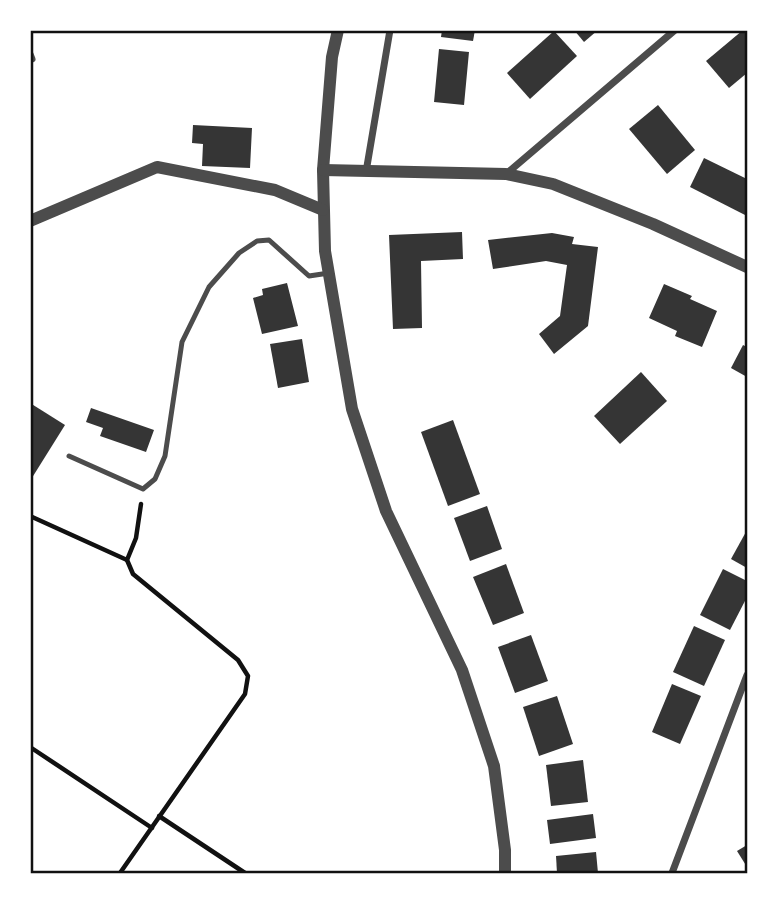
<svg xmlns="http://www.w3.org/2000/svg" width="777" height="903" viewBox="0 0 777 903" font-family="'Work Sans',sans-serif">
  <rect width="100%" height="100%" fill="#fff"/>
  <!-- building -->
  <g fill="#353535">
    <polygon points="442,30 475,30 473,41 441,37"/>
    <polygon points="574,30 598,30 584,42"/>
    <polygon points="743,30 747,30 747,73 729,88 706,61"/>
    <polygon points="554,31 577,56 530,99 507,73"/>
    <polygon points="439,49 469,52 464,105 434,102"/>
    <polygon points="658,105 695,150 667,174 629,129"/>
    <polygon points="193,125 252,128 250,168 202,166 203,144 192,143"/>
    <polygon points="704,158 747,179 747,216 690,187"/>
    <polygon points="462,232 463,259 421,261 422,328 393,329 389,235"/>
    <polygon points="552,233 574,237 572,244 598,247 588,326 554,354 539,334 560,316 567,265 546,261 493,269 488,240"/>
    <polygon points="287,283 298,326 262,334 253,298 263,295 262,289"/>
    <polygon points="664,284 692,296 690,299 717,311 702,347 675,336 677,331 649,318"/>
    <polygon points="302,339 309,382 278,388 270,344"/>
    <polygon points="743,345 747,347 747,377 731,368"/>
    <polygon points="641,372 667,401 620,444 594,416"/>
    <polygon points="30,403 65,425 30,481"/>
    <polygon points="91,408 154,430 146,452 100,436 103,428 86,422"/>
    <polygon points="453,420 480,494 448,506 421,432"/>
    <polygon points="487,506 502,549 470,561 454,518"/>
    <polygon points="747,530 747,568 731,559"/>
    <polygon points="506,564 524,613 493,625 473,577"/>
    <polygon points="723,569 747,581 747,597 730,630 700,615"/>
    <polygon points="694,626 725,640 704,686 673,672"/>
    <polygon points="531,635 548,681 515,693 498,647"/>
    <polygon points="672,684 701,696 680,744 652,732"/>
    <polygon points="557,696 573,744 539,756 523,707"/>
    <polygon points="583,760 588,802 551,806 546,765"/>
    <polygon points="593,814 596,838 550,844 547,820"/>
    <polygon points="747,845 747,867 737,851"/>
    <polygon points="596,852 598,873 557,873 556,856"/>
  </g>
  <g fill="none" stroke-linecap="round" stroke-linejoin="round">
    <!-- path -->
    <g stroke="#111" stroke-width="4.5">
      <polyline points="30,516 127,560"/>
      <polyline points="30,747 152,828"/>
      <polyline points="159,816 245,873"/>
      <polyline points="120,873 245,694 248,676 238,660 133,574 127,560 136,538 141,504"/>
    </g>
    <!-- service -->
    <polyline stroke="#4c4c4c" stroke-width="5" points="69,456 143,489 155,479 165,456 182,342 209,287 239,253 257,241 269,240 309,276 329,273"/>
    <!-- minor -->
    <g stroke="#4c4c4c" stroke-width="7">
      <polyline points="30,54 32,59"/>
      <polyline points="366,172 390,30"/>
      <polyline points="506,174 675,30"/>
      <polyline points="672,873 747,675"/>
    </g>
    <!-- tertiary -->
    <g stroke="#4c4c4c" stroke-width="12">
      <polyline points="338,30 332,57 323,170 325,251 352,409 386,511 462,670 494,766 505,850 505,873"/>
      <polyline points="323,170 506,174 553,184 653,224 747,267"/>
      <polyline points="30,221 157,167 275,190 323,210"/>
    </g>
  </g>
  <!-- border -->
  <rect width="777" height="903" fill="none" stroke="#ffffff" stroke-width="63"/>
  <rect x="32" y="32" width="714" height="840" fill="none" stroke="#111" stroke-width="2.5"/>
</svg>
